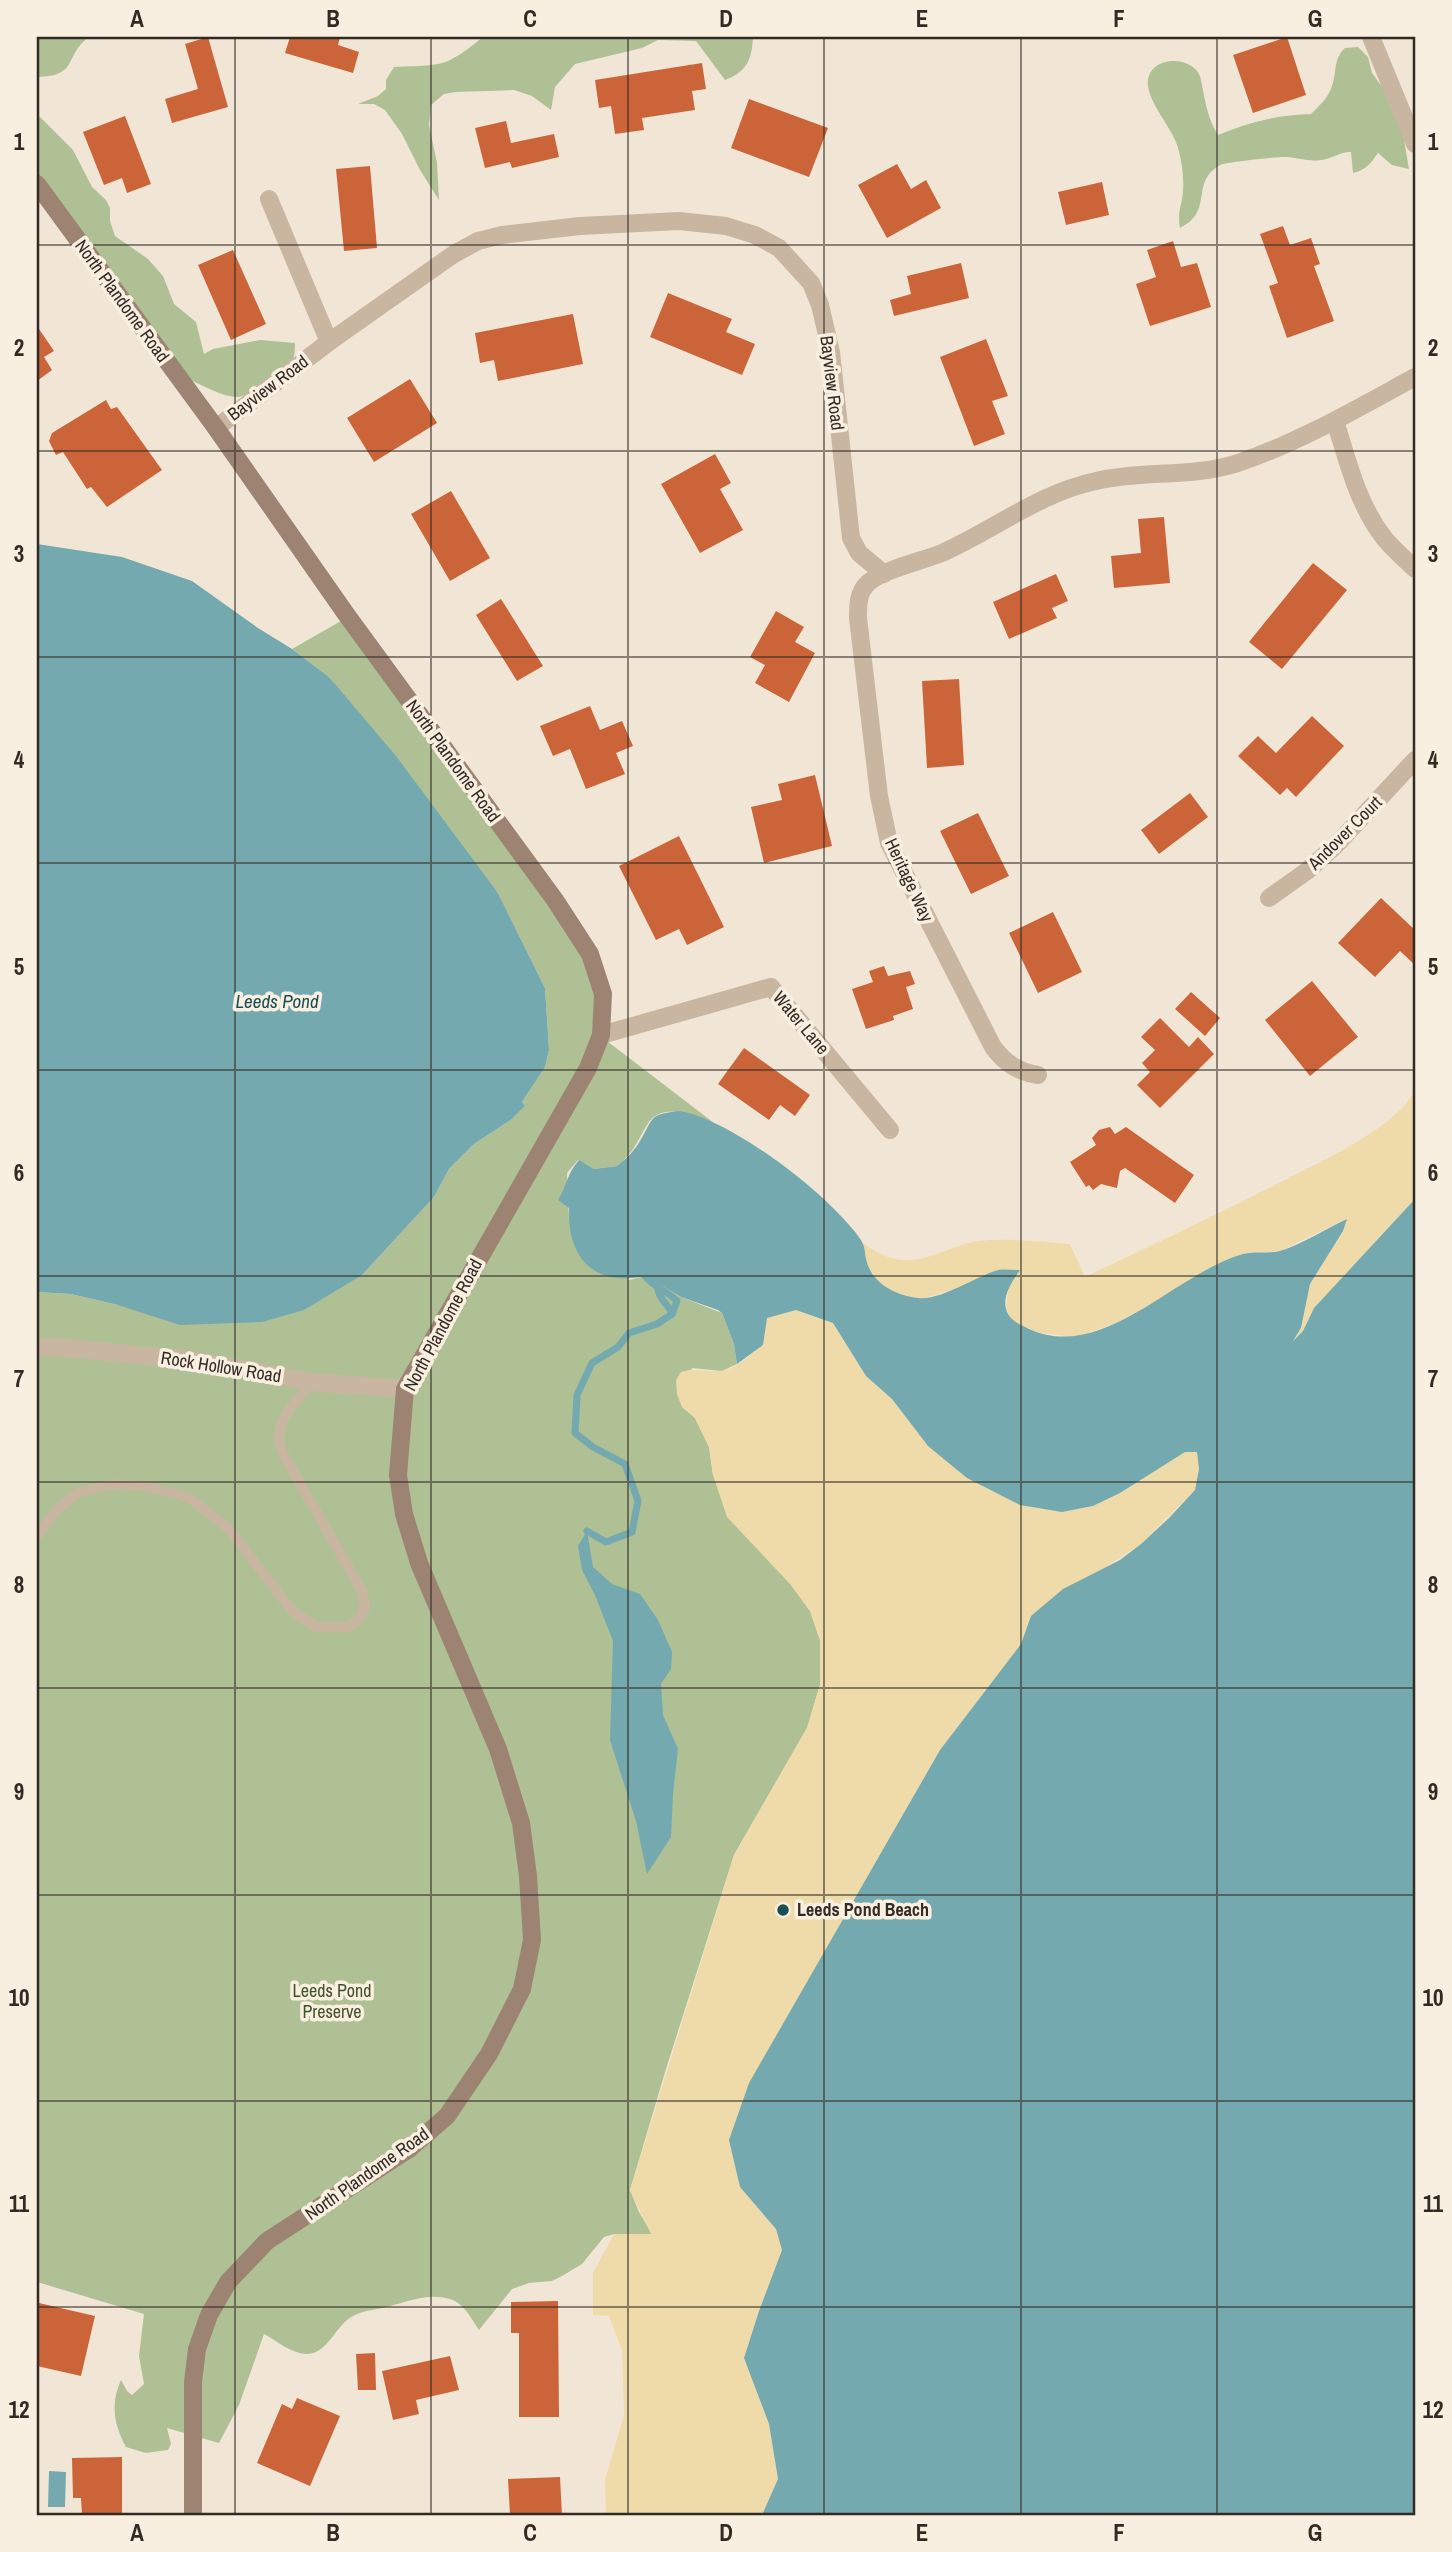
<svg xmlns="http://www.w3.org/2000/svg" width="1452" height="2552" viewBox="0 0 1452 2552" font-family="'Archivo Narrow',sans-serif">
  <rect width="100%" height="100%" fill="#f1e6d5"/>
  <!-- green -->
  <g fill="#afc095">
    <path d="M37,37H89C63,56 80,76 37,77Z"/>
    <path d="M483,37H753C752,59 747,72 725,80L696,41L658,40L642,48L575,64L555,87L551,110L532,96L514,90L456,92L444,94L431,105L429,125L437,163L439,200L420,170L402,134L385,110L374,104H358L378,96L386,89V80L394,67C409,66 437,67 450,60C462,54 473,45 483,37Z"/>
    <path d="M1358,47L1368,57L1372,73L1391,99L1403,134L1409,169L1392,165L1378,153C1371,163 1366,170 1353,173L1351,152C1339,152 1332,159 1321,160C1309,162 1299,158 1288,157C1280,156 1231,162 1223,164C1219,165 1213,170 1210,173C1195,190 1210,213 1180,228C1177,210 1182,207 1183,191C1184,177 1182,162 1178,148C1173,128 1145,100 1148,80C1151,57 1188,55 1199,74C1201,78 1202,85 1203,90C1206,106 1209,121 1218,135C1249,122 1277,115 1311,114C1320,105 1328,98 1332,86C1337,72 1333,59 1345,48Z"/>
    <path d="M37,114L73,150L92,187L106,200L110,208V221L115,236L148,259L163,276L174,304L196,322L204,354L213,349L260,340L295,343C295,351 295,357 290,364C284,373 249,396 238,397C222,397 205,386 190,380L37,176Z"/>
    <path d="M348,617L590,954L603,1038L714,1123C695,1115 661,1101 647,1125C636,1143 635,1151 617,1166L594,1169L578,1160L567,1173L569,1221L629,1280L645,1276L681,1297L722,1313L734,1344L737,1364L722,1371L692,1368L682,1407L695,1418L709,1447L713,1475L810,1611L820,1640V1685L807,1728L734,1855L666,2069L630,2190L639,2212L652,2234H614L604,2237L582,2264L562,2276L552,2281L529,2283L512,2289L479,2330C472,2320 466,2307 455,2301C431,2290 405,2303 382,2308C368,2311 359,2311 347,2320C335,2330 325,2354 307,2354C292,2354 277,2341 264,2334L239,2405L219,2443L167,2428L171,2444L168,2450L146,2453L126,2447C114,2425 110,2404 121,2380L127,2391L132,2395L144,2384L139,2356L144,2314L37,2282V1292L71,1294L118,1305L362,1275L434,1197L449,1169L474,1144L512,1119L525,1106L522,1102L545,1067L549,1050L545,988L498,893L329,677L292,649Z"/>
  </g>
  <!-- sand -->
  <g fill="#efdba9">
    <path d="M1415,1090V1199L1314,1308L1303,1331L1289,1345L1301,1328L1310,1284L1343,1231L1346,1219L1280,1251L1244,1254L1116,1323L1078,1337L1039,1333L1012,1321L1006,1309L1008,1287L1019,1271L1000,1270L962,1287L921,1299L890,1291L877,1280L866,1262L863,1243C896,1267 914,1263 950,1249C959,1246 968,1242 977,1241C1008,1238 1038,1241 1070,1244L1085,1277C1150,1246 1215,1216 1279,1183C1316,1164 1397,1128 1415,1090Z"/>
    <path d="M796,1310L833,1323L866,1376L892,1399L928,1446L1062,1512L1093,1506L1120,1493L1185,1452L1197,1451L1199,1469L1195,1490L1141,1544L1031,1616L1021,1644L940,1750L749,2083L740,2187L776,2229L782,2250L759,2311L744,2358L769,2424L778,2479L762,2515H606L605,2480L624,2415L622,2350L609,2316L593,2315V2273L614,2234H651L630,2190L734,1855L807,1728L820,1685V1640L810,1611L790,1584L727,1517L713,1475L709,1447L695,1418L682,1407L677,1394L676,1380L681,1372C695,1367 706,1372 720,1371C735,1370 751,1354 763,1345L766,1318Z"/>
  </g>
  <!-- water -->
  <g fill="#73a9af">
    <polygon points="37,544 122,557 192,581 258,628 292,649 329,677 396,756 498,893 545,988 549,1050 545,1067 522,1102 525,1106 512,1119 474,1144 449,1169 434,1197 362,1275 304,1310 262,1322 180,1325 118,1305 71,1294 37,1292"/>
    <path d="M680,1111C725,1119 801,1175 832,1207C840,1215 859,1234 863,1244C865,1248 865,1255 866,1259C872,1284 895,1295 918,1298C940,1301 977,1276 998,1270C1005,1269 1013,1270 1020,1270C1011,1283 1000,1299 1008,1314C1013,1322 1021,1325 1029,1329C1103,1363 1175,1273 1243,1254C1254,1251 1268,1254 1280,1251C1301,1245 1327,1228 1347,1219L1343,1231L1310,1284L1301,1328L1293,1341L1303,1331L1314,1308L1415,1199V2515H762L778,2479L769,2424L744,2358L759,2311L782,2250L776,2229L740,2187L729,2140L749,2083L940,1750L1021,1644L1031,1616L1063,1589L1120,1560L1141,1544L1169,1518L1195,1490L1199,1469L1197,1452H1185L1120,1493L1093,1506L1062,1512L1020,1505L967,1478L928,1446L892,1399L866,1376L833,1323L796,1310L767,1318L763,1345L737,1364L734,1344L722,1313L718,1310L681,1297L645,1276C594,1287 567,1258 569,1208L558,1200C567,1186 567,1173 579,1160L594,1169L617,1166C626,1159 634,1151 640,1141C654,1118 648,1114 680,1111Z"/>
    <polygon points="587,1531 593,1567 612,1584 640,1594 658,1620 672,1652 671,1669 661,1684 663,1715 678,1749 673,1794 671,1837 647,1874 636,1821 610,1740 613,1641 595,1595 582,1570 578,1546"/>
    <polygon points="49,2471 66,2472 65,2507 48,2507"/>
  </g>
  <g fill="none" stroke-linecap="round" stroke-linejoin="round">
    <!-- stream -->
    <g stroke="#73a9af" stroke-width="7">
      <path d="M658,1289C659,1300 668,1303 672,1314"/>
      <path d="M587,1531L606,1542L632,1532L638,1501L625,1464L593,1447L575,1433L577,1395L592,1363L618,1347L629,1333L657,1324L672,1314L677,1301C667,1291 655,1288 645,1276"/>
    </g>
  </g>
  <!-- building -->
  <g fill="#cb6539">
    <polygon points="208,37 228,107 172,123 165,99 198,89 185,44"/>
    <polygon points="290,37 340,37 338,45 359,52 353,73 285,53"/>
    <polygon points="1287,37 1306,95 1253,113 1233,55"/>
    <polygon points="702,63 706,89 692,91 695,110 642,118 644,130 615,134 611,106 599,108 595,80"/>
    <polygon points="749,99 828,128 809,177 731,148"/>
    <polygon points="125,116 151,184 127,193 122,178 104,185 83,132"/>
    <polygon points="506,121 511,143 554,134 559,157 512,168 510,162 485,168 475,128"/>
    <polygon points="897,164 911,189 926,180 941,208 887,238 858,185"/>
    <polygon points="370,166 377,248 344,251 336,169"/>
    <polygon points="1102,182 1109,215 1066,225 1058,192"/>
    <polygon points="1283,226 1290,245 1311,238 1320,264 1314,266 1334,321 1287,338 1269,286 1278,283 1260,234"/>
    <polygon points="1173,241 1181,267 1197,263 1211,307 1150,326 1136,284 1156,277 1147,250"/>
    <polygon points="233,250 266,324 231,340 198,265"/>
    <polygon points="961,263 969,298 894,316 890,300 911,294 907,276"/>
    <polygon points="668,293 732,319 726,332 755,344 742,375 650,337"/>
    <polygon points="573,314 583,364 498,381 494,360 480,363 475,333"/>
    <polygon points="37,326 54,351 44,357 52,370 37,381"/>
    <polygon points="986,339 1008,396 992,401 1005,434 974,446 940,357"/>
    <polygon points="410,379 437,423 374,462 347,418"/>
    <polygon points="106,400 111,409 117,407 162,470 107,507 91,487 87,489 63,452 56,455 49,441 52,433"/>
    <polygon points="715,454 731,483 720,489 743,530 700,553 661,484"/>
    <polygon points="451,491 490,558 450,581 411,514"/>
    <polygon points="1164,517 1170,583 1114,588 1111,556 1141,553 1138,519"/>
    <polygon points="1313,563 1347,590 1282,669 1249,642"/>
    <polygon points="1056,574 1068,601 1052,608 1057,618 1009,639 993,602"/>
    <polygon points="501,599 543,666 517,681 476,615"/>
    <polygon points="776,611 804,627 795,642 815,653 789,702 755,683 765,665 750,657"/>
    <polygon points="959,679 964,765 927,768 922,681"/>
    <polygon points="590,706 600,730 622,721 633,746 616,753 625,774 586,789 570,749 553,756 540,726"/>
    <polygon points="1312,716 1344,746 1296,797 1287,788 1280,795 1238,756 1258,736 1276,753"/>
    <polygon points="815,775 832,846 764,863 751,807 782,800 778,784"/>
    <polygon points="1190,793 1208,817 1159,854 1141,830"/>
    <polygon points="978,813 1009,876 971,894 940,831"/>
    <polygon points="679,836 724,927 687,945 679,929 656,940 619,866"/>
    <polygon points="1381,898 1415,930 1415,965 1400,951 1375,977 1338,943"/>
    <polygon points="1053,912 1082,972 1038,993 1009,933"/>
    <polygon points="884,966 888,976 910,971 915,984 906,987 913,1009 893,1016 894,1020 866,1029 852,989 873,982 869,971"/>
    <polygon points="1312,981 1358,1037 1310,1076 1265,1020"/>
    <polygon points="1191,992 1220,1018 1205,1036 1175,1009"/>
    <polygon points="1160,1018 1189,1047 1198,1037 1214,1054 1160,1108 1137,1085 1150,1072 1142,1063 1155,1050 1141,1037"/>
    <polygon points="744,1048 810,1095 795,1116 780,1105 769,1120 718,1084"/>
    <polygon points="1110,1127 1115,1134 1126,1127 1194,1175 1175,1203 1125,1168 1120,1171 1117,1188 1101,1184 1093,1190 1089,1185 1086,1187 1070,1162 1096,1145 1092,1138 1099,1130"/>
    <polygon points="558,2301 559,2417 519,2417 519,2333 511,2333 511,2302"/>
    <polygon points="39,2303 95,2316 81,2376 37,2366 37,2314"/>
    <polygon points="375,2353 376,2390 358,2390 356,2354"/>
    <polygon points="450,2356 459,2390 416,2400 419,2414 393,2420 382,2371"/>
    <polygon points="297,2398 340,2416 310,2486 257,2463 282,2404 292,2409"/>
    <polygon points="122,2457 122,2515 82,2515 81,2498 73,2498 72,2458"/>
    <polygon points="560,2477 562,2515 510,2515 508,2479"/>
  </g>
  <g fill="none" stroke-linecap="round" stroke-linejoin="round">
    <!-- service -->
    <path stroke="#c9b6a1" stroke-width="10" d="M37,1536L56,1510L79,1492L114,1484L149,1487L188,1497L229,1529L293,1612L317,1627H349L360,1618L365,1607L362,1591L281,1450C273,1420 295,1404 312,1382"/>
    <!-- minor -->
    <g stroke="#c9b6a1" stroke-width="18">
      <polyline points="1371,37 1415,144"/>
      <polyline points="269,199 329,342"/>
      <path d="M1335,421C1348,461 1357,503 1384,538C1393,549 1405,559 1415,569"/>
      <polyline points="216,428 329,342 454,254 478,241 502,235 580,226 679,221 726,226 755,235 779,248 811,283 820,305 831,352 851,538 859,553 884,574"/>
      <polyline points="1269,898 1307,871 1337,844 1415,760"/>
      <polyline points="601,1035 771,987 890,1130"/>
      <path d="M1038,1075C1018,1072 1005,1063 993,1047L889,843L879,796L858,618C858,605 858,592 868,583C882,570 922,561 942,553C994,530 1039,493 1096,481C1142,470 1192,478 1238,463C1300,442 1358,408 1415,377"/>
      <polyline points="37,1347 69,1348 197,1361 312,1382 405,1389"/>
    </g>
    <!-- secondary -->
    <polyline stroke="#9d8472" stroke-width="18" points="37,184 216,428 346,614 555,900 590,954 603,994 601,1035 588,1068 405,1389 398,1475 404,1514 419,1563 498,1749 521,1823 528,1876 532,1940 522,1989 489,2054 447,2116 409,2149 267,2241 228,2282 209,2315 197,2349 193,2382 193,2515"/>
  </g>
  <!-- grid -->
  <path fill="none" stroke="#332a24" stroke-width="2" stroke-opacity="0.55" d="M235,37V2515M431,37V2515M628,37V2515M824,37V2515M1021,37V2515M1217,37V2515M37,245H1415M37,451H1415M37,657H1415M37,863H1415M37,1070H1415M37,1276H1415M37,1482H1415M37,1688H1415M37,1895H1415M37,2101H1415M37,2307H1415"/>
  <!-- markers -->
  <circle fill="#194e55" stroke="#f9efe1" stroke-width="2.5" cx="783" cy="1910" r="7"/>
  <g text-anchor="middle" stroke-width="7" stroke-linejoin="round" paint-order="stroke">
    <!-- street labels -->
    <g font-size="18" fill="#332a24" stroke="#f9efe1">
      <text transform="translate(122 301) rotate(54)" y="6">North Plandome Road</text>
      <text transform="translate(832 383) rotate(83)" y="6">Bayview Road</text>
      <text transform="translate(268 388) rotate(-37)" y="6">Bayview Road</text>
      <text transform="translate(453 761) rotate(54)" y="6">North Plandome Road</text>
      <text transform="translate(1345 833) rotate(-45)" y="6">Andover Court</text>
      <text transform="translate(909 880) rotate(65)" y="6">Heritage Way</text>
      <text transform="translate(801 1023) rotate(50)" y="6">Water Lane</text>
      <text transform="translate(443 1325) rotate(-62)" y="6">North Plandome Road</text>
      <text transform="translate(221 1367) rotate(9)" y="6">Rock Hollow Road</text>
      <text transform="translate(367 2174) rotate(-35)" y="6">North Plandome Road</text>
    </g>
    <!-- poi labels -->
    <g font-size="18" font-weight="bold" fill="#332a24" stroke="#f9efe1" text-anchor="start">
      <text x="797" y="1916">Leeds Pond Beach</text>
    </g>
    <!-- park labels -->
    <g font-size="18" fill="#405227" stroke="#f9efe1">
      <text x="332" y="1997">Leeds Pond<tspan x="332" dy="21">Preserve</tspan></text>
    </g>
    <!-- water labels -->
    <g font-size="19" font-style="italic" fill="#194e55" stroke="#f9efe1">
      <text x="277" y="1008">Leeds Pond</text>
    </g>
  </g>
  <!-- border -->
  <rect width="1452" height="2552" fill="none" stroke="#f9efe1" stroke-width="77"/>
  <rect x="38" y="38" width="1376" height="2476" fill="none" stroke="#332a24" stroke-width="2.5"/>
  <g font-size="23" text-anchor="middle" font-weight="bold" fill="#332a24">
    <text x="137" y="27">A</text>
    <text x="333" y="27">B</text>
    <text x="530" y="27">C</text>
    <text x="726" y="27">D</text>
    <text x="922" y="27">E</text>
    <text x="1119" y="27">F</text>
    <text x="1315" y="27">G</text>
    <text x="19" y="150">1</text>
    <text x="1433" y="150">1</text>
    <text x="19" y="356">2</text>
    <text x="1433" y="356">2</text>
    <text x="19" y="562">3</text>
    <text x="1433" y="562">3</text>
    <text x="19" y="768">4</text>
    <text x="1433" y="768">4</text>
    <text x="19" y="975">5</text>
    <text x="1433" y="975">5</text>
    <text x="19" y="1181">6</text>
    <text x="1433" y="1181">6</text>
    <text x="19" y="1387">7</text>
    <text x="1433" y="1387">7</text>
    <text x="19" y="1593">8</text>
    <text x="1433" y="1593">8</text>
    <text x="19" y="1800">9</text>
    <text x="1433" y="1800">9</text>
    <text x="19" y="2006">10</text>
    <text x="1433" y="2006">10</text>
    <text x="19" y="2212">11</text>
    <text x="1433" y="2212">11</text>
    <text x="19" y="2418">12</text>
    <text x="1433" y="2418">12</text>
    <text x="137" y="2541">A</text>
    <text x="333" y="2541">B</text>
    <text x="530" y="2541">C</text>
    <text x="726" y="2541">D</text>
    <text x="922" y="2541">E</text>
    <text x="1119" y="2541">F</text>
    <text x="1315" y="2541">G</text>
  </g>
</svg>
